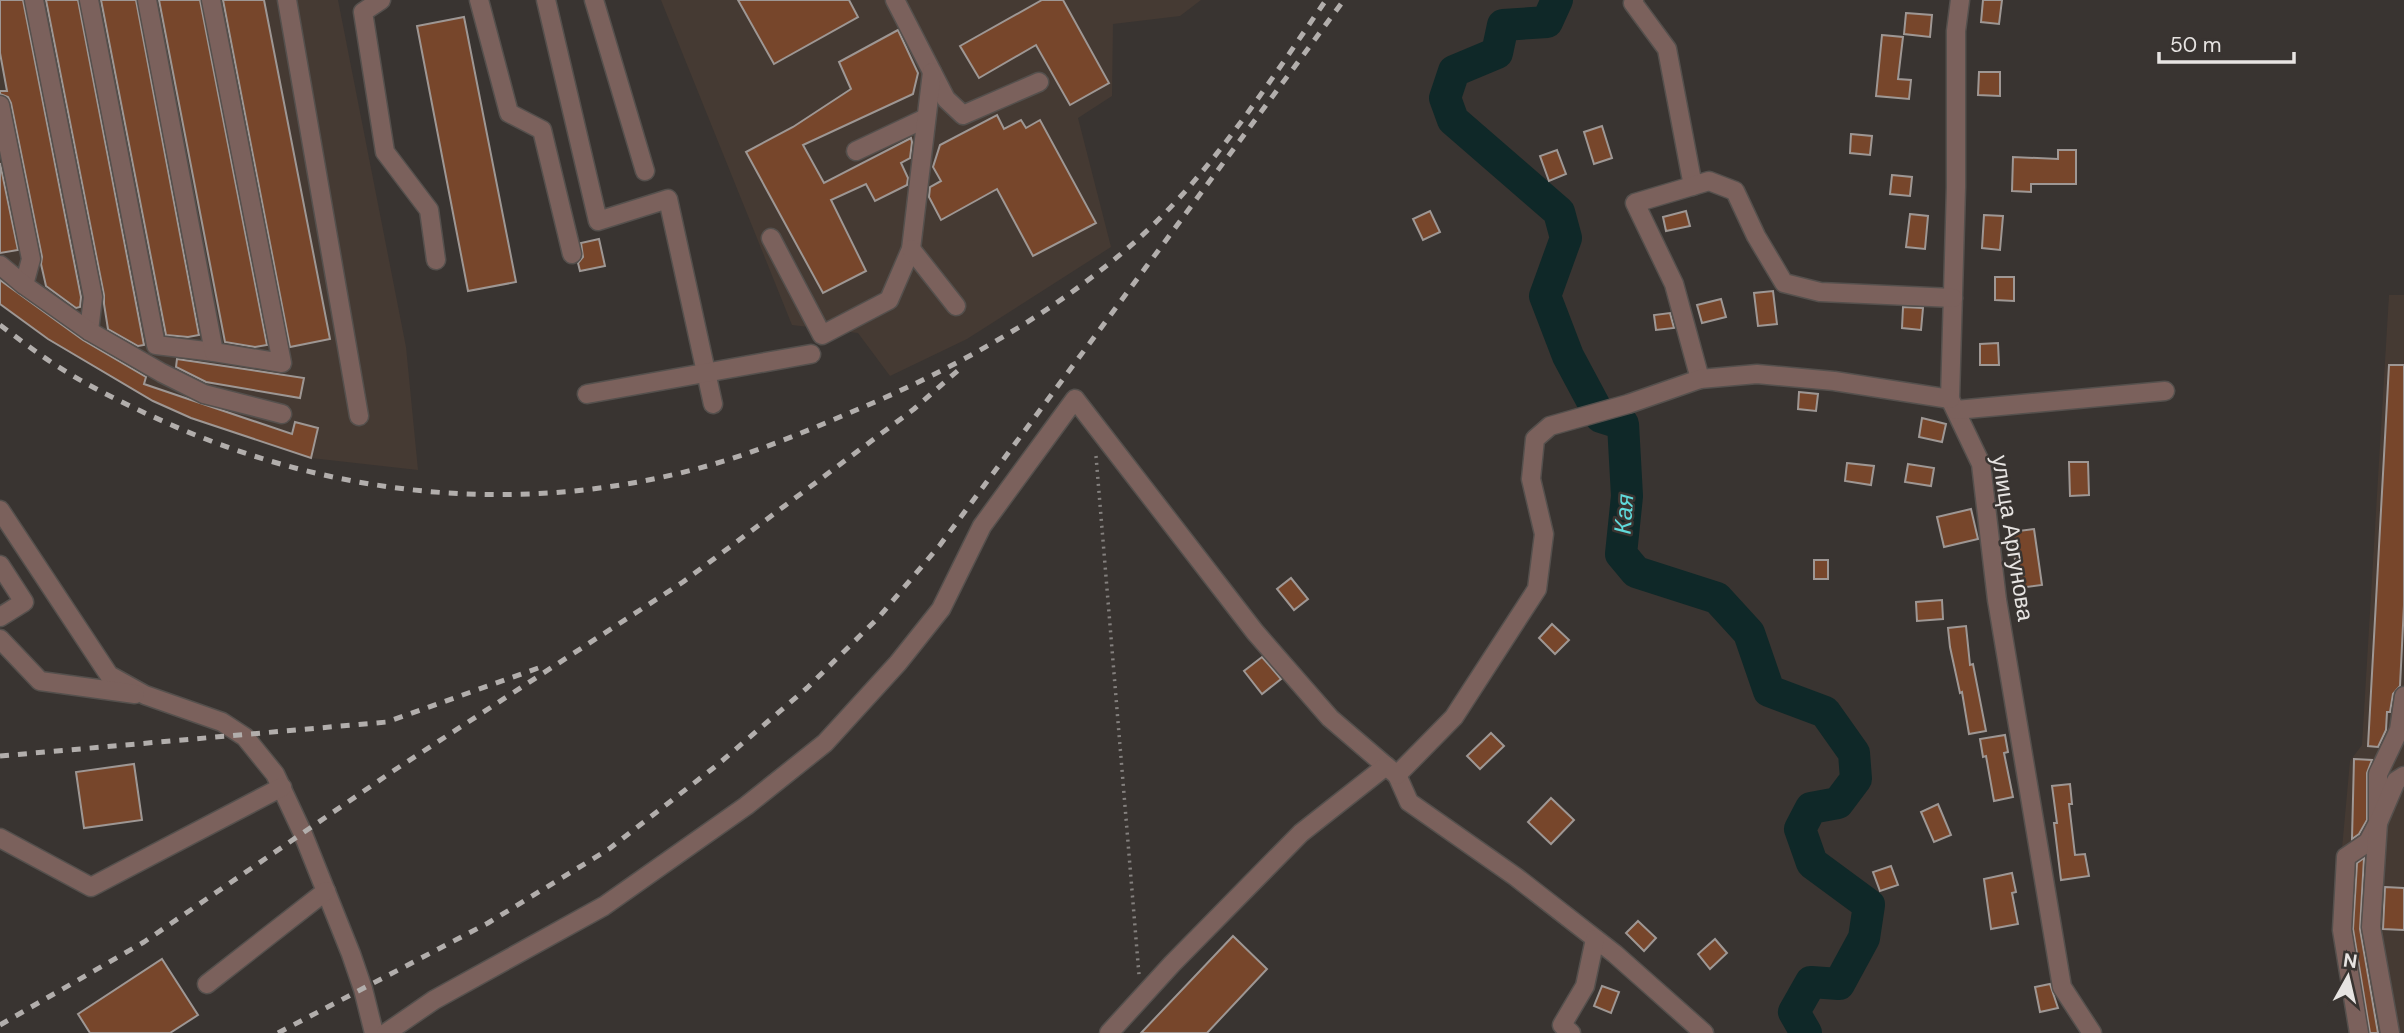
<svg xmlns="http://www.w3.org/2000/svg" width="2404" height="1033" viewBox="0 0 2404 1033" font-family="'DM Sans',sans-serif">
  <rect width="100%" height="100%" fill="#393431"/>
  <!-- built -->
  <g fill="#453a33">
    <polygon points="0,0 338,0 406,347 418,470 311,458 191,418 153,401 48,339 0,304"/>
    <polygon points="661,0 1201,0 1180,16 1113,24 1112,96 1078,118 1111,247 967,339 890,376 858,333 792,325"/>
    <polygon points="2389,295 2404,295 2404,1033 2352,1033 2335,925 2350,761 2362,745"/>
  </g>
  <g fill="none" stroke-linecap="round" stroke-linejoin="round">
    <!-- river -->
    <polyline stroke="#0f2828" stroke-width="32" points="1557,0 1547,22 1503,25 1497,53 1454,71 1445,98 1453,120 1559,212 1566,238 1545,296 1568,356 1598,412 1601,417 1623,424 1627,496 1621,554 1636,572 1717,598 1749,633 1769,691 1825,712 1854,753 1856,779 1838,803 1811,808 1800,829 1812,863 1869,905 1864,938 1839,984 1811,982 1794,1012 1806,1033"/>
  </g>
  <!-- building -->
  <g fill="#77462b" stroke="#9e9794" stroke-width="2">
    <polygon points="0,0 23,0 81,297 80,307 76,308 46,286 41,264 42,257 11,103 8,97 0,94 0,91 7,91 0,53"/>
    <polygon points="46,0 78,0 144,345 138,346 108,329 104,304 104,295"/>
    <polygon points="101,0 136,0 199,335 188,337 166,335"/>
    <polygon points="159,0 200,0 267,345 255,347 225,342"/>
    <polygon points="223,0 264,0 330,339 290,347"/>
    <polygon points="738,0 849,0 858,17 774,64"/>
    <polygon points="1042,0 1063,0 1109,83 1070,105 1036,45 979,78 960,46"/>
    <polygon points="1983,0 2002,0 1999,24 1981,22"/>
    <polygon points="1906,13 1932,15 1930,37 1904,34"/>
    <polygon points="464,17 516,282 468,291 417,26"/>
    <polygon points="898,30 918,73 913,94 803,145 824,183 911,138 912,142 910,158 901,163 908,178 907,185 875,201 866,184 831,200 866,271 823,293 746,152 793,127 851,89 839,62"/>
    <polygon points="1882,35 1903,37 1898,79 1911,80 1909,99 1876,96"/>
    <polygon points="1979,72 2000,72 2000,96 1978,95"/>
    <polygon points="997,115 1004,129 1021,120 1026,128 1040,120 1096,223 1033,256 997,189 941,220 929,197 930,187 941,181 933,167 940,145"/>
    <polygon points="1602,126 1612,158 1594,164 1584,132"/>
    <polygon points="1851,134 1872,136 1870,155 1850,153"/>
    <polygon points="1557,150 1566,174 1549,181 1540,156"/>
    <polygon points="2058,150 2076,150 2076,184 2031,184 2031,192 2012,191 2013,157 2058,159"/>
    <polygon points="0,163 18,250 0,253"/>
    <polygon points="1892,175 1912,177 1910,196 1890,194"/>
    <polygon points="1430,211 1440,232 1423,240 1413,219"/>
    <polygon points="1686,211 1690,226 1666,231 1663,217"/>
    <polygon points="1910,214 1928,216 1925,249 1906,247"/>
    <polygon points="1984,215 2003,216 2000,250 1982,248"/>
    <polygon points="599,239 605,266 580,271 578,263 583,257 581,243"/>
    <polygon points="1995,277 2014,277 2014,301 1995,300"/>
    <polygon points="0,280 83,340 146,377 144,384 292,434 295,422 318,428 311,458 191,418 153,401 48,339 0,304"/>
    <polygon points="1773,291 1777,324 1758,326 1754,293"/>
    <polygon points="1721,299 1726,317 1702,323 1697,305"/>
    <polygon points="1903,307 1923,308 1921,330 1902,328"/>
    <polygon points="1670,313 1674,328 1656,330 1654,315"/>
    <polygon points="1998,343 1999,365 1980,365 1980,344"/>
    <polygon points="177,359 304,378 300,398 206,382 176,367"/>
    <polygon points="2389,365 2404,365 2404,605 2400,686 2393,694 2390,712 2387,712 2386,730 2378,747 2368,746"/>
    <polygon points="1799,392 1818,394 1816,411 1798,409"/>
    <polygon points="1922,418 1946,424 1942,442 1919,437"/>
    <polygon points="2069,462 2088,462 2089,495 2070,496"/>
    <polygon points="1847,463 1874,466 1871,485 1845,481"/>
    <polygon points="1908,464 1934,468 1931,486 1905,482"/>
    <polygon points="1971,509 1978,539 1944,547 1937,517"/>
    <polygon points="2034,529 2042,585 2019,588 2011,532"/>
    <rect x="1814" y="560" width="14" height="19"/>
    <polygon points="1291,578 1308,599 1294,610 1277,589"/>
    <polygon points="1942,600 1943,619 1917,621 1916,602"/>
    <polygon points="1552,624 1569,640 1555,654 1539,638"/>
    <polygon points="1966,626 1970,665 1973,664 1986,731 1969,734 1962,692 1960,693 1950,647 1948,628"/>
    <polygon points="1262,657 1281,679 1262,694 1244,671"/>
    <polygon points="1491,733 1504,746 1480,769 1467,756"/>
    <polygon points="2005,735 2008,752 2004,753 2013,797 1994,801 1986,756 1983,757 1980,739"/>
    <polygon points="2354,759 2372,760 2367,773 2367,820 2359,834 2352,839"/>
    <polygon points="134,764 142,820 84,828 76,772"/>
    <polygon points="2070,784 2072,804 2069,804 2075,855 2085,854 2089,876 2061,880 2054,823 2057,823 2052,786"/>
    <polygon points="1551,798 1574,820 1551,844 1528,822"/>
    <polygon points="1938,804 1951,835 1934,842 1921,812"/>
    <polygon points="2364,858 2360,929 2378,1033 2370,1033 2353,929 2357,863"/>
    <polygon points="1891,866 1898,885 1880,891 1873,872"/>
    <polygon points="2012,873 2016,892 2012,893 2018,924 1991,929 1984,879"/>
    <polygon points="2385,887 2404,888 2404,930 2383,929"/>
    <polygon points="1638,921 1656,938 1644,951 1626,933"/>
    <polygon points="1233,936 1267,969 1207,1033 1141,1033"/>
    <polygon points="1715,939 1727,953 1710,969 1698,954"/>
    <polygon points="162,959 198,1015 170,1033 90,1033 78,1014"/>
    <polygon points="2050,984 2058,1008 2040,1012 2035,987"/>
    <polygon points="1602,986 1619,992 1611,1013 1594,1006"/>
  </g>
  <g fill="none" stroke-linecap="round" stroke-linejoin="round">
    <defs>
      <g id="minor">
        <polyline points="34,0 93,297 89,331"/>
        <polyline points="89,0 156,345 214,352"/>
        <polyline points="147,0 214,352 282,363 211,0"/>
        <polyline points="287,0 359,416"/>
        <polyline points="381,0 363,12 385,152 429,210 436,260"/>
        <polyline points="479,0 509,113 542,130 572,254"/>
        <polyline points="546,0 598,221 668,199 713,404"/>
        <polyline points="594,0 645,171"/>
        <polyline points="895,0 946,99 963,115 1039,82"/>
        <polyline points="1634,0 1633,3 1667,49 1693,186"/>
        <polyline points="1960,0 1956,31 1956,187 1950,399 1981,464 1997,600 2062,987 2092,1033"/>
        <polyline points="0,105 31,259 24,285"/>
        <polyline points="856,151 926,118"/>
        <polyline points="771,238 822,335 889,300 911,249 932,72"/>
        <polyline points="911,249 956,306"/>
        <polyline points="0,265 24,285 89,331 162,373 204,394 282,414"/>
        <polyline points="1700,379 1674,284 1635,203 1709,181 1735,191 1756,236 1784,283 1820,292 1953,298"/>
        <polyline points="587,394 811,354"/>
        <polyline points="1956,410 2165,391"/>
        <polyline points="0,510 109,675 145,695 222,722 245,737 275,774 303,834 351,954 363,989 374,1033"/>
        <polyline points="0,565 24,602 0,617"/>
        <polyline points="0,639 40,681 135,694"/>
        <polyline points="1397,775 1409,802 1516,877 1615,954 1704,1033"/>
        <polyline points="0,838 91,887 282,787"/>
        <polyline points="207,984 326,891"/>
        <polyline points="386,1033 434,1000 604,906 746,806 825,743 898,663 941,609 982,526 1075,399 1255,632 1330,718 1386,766"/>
        <polyline points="1109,1033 1172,964 1301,833 1386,766 1397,775 1454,717 1537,589 1544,534 1531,479 1535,439 1550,426 1628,404 1700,379 1757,374 1834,381 1950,399"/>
        <polyline points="1571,1033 1562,1025 1585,986 1595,939"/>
        <polyline points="2359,1033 2342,930 2346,857 2368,842 2378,823 2378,774 2399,730 2404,696"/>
        <polyline points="2390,1033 2371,927 2378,823 2396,781 2404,776"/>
      </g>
    </defs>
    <!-- minor casing -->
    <use href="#minor" stroke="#55504d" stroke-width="21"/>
    <!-- path -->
    <polyline stroke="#84807e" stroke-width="3.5" stroke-dasharray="2 5" stroke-linecap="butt" points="1096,456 1139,975"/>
    <!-- minor -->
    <use href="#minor" stroke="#7b615c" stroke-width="18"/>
    <!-- rail -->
    <g stroke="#b2aeac" stroke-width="5" stroke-dasharray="9 9" stroke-linecap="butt">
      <path d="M0,325C19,339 37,353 57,366C91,388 129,406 167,423C334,497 519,516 696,469C746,456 795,436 842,416C942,375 1039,323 1122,253C1205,184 1265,88 1326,0"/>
      <polyline points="0,756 387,722 541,667"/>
      <polyline points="0,1025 144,942 393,771 683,582 914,409 963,366"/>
      <polyline points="278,1033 488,923 609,849 716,766 807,688 879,617 940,545 1344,0"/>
    </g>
  </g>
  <g text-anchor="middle" stroke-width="5" stroke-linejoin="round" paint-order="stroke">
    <!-- street labels -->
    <g font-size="23" fill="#e7e4e2" stroke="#393431">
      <text transform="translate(2013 538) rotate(81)" y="8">улица Аргунова</text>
    </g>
    <!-- water labels -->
    <g font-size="24" font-style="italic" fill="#60dadb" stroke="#393431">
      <text transform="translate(1624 514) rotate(-86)" y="8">Кая</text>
    </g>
  </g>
  <!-- north arrow -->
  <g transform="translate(2348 977) rotate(8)" stroke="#393431" stroke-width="5" paint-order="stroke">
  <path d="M0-5L12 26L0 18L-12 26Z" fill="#e7e4e2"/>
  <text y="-10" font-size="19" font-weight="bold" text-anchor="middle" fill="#e7e4e2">N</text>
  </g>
  <!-- scale -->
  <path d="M2159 52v10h135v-10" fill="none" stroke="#e7e4e2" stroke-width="3.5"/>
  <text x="2170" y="52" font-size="21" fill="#e7e4e2" stroke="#393431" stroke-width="5" paint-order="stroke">50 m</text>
</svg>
